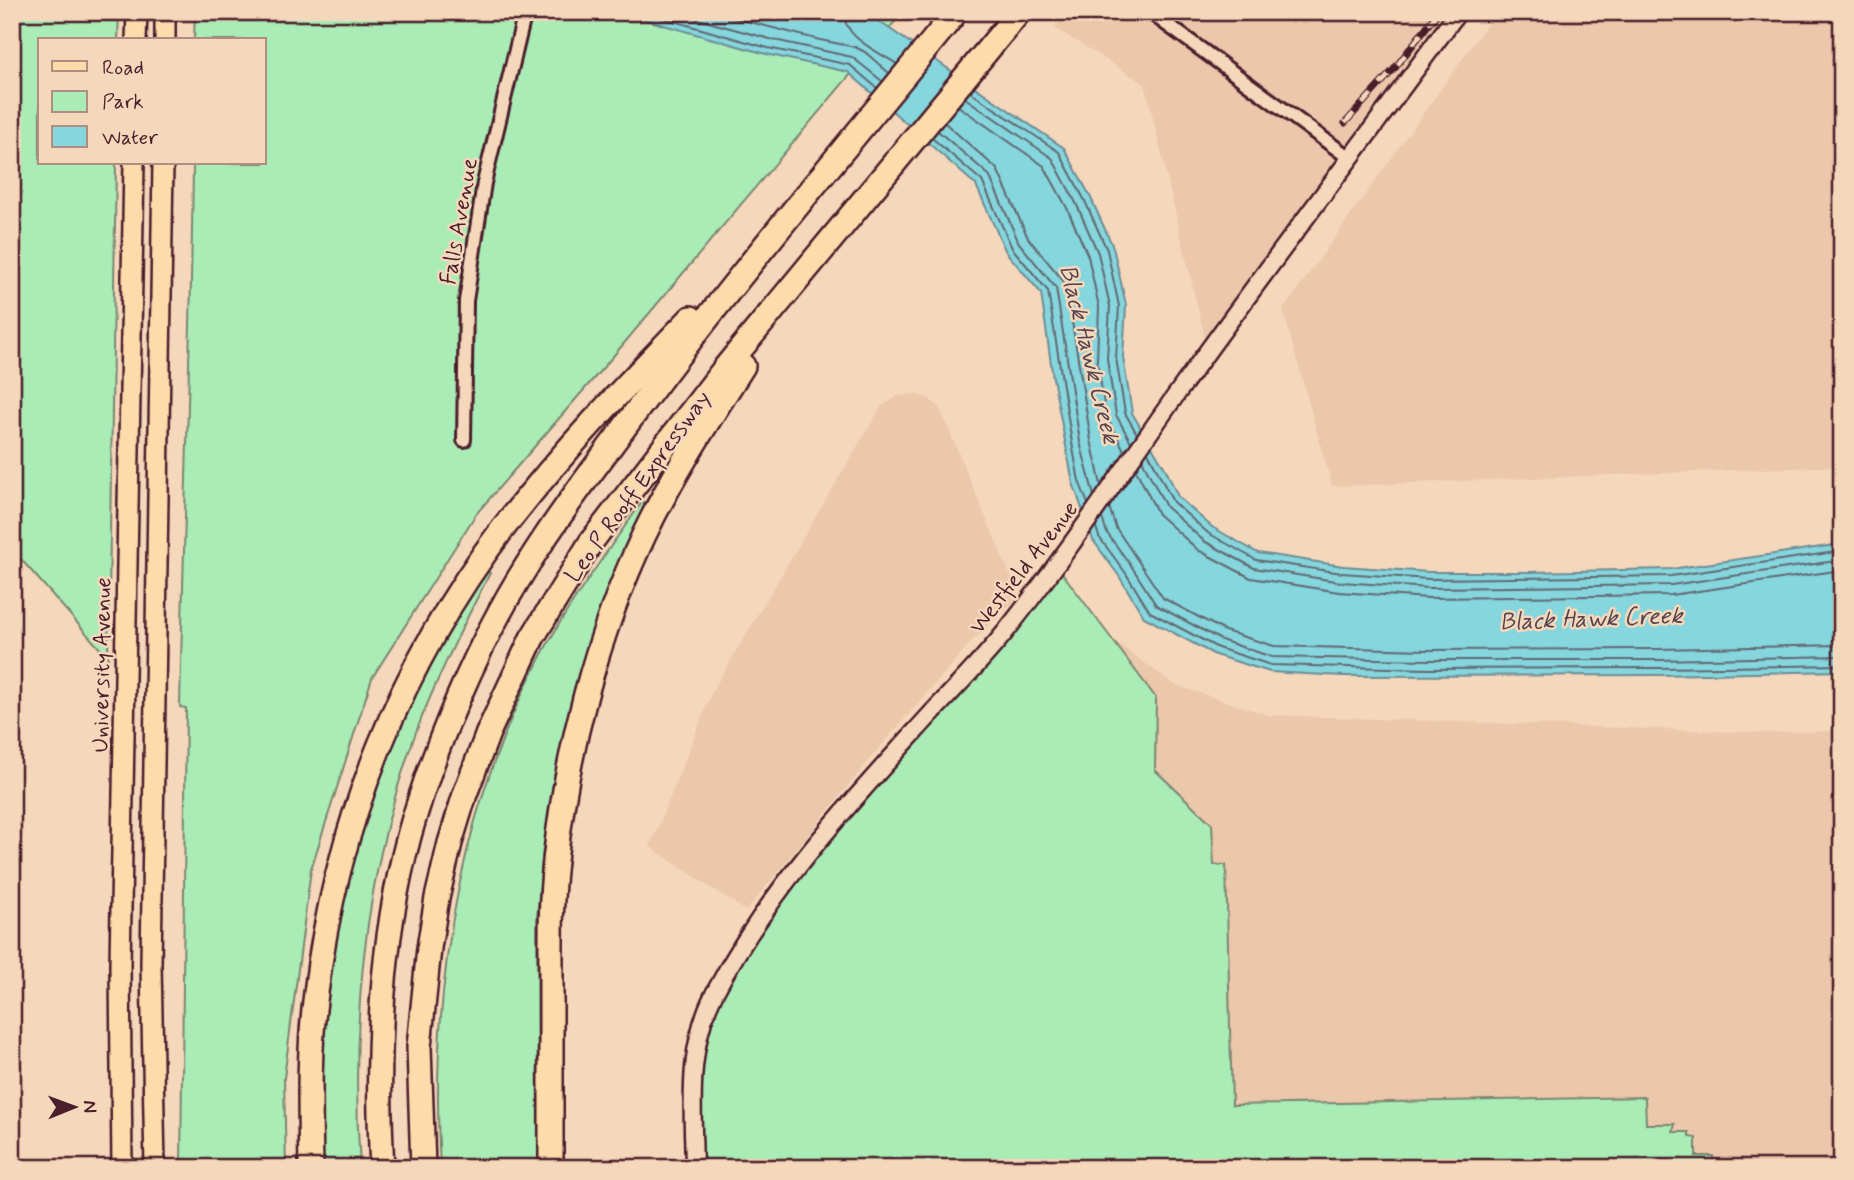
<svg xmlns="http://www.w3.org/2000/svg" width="1854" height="1180" viewBox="0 0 1854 1180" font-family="Mynerve,sans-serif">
  <rect width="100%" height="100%" fill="#f5d7bb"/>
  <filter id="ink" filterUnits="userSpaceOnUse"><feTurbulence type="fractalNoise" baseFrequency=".0143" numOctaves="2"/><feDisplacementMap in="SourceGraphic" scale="14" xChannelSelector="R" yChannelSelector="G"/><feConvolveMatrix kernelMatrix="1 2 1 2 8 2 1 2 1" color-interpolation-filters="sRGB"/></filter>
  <g filter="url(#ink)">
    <!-- built -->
    <g fill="#ebc7ab">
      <polygon points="1068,12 1445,12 1205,338 1145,84 1055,28"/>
      <polygon points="1496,12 1842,12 1842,466 1332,486 1283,310"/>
      <polygon points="916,394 929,399 939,407 1019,596 974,639 874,754 746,911 650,847 713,690 881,407 898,396"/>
      <polygon points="1058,600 1175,685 1268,715 1764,733 1842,731 1842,1168 713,1168"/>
    </g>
    <!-- green -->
    <g fill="#aaecb6" stroke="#7a8670" stroke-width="2">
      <polygon points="12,12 119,12 118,40 40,40 40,163 116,163 108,658 12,549"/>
      <path d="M195,12H903L615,354L476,514L372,678L311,869L284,1078L286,1168H181L186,708L180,707C184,525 191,344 193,163H264V40H194Z"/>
      <path d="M643,501L649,505L578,682L555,773L543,848L537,917L538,1168H440C429,980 462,787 559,624C585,582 614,541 643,501Z"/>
      <polygon points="1057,566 1156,698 1155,770 1212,824 1214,865 1226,865 1232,1105 1645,1097 1646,1124 1675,1124 1673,1132 1689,1132 1689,1137 1696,1138 1696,1156 1713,1156 1713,1168 1655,1168 1655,1164 1440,1168 694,1168 700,1031 744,942"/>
      <path d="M484,570L490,573C463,625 437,677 416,732C365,871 350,1020 360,1168H317L315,1117L331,934L368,796L422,672Z"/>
    </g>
    <!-- water -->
    <polygon fill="#85d6dd" stroke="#6d8d96" stroke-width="2" points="618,12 865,12 1064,148 1090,196 1113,247 1126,305 1123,357 1132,413 1166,470 1178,497 1212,527 1258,553 1343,566 1429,572 1527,572 1671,569 1842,544 1842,671 1659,675 1343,676 1270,672 1215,655 1144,617 1119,576 1093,540 1073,483 1053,378 1041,293 1006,252 976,185 848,72 766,54"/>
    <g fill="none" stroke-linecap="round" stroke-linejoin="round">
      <!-- shore -->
      <g stroke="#626872" stroke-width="2">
        <polyline points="642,12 768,48 850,65 877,88"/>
        <polyline points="672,12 770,39 852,57 882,81"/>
        <polyline points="711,12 820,40 855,47 865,52 889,73"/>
        <path d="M843,12C845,39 877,51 897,64"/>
        <polyline points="970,92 1059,152 1084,199 1107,250 1119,306 1116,358 1125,413 1137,434"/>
        <polyline points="965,98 1052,158 1076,203 1098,253 1110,306 1107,359 1116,415 1131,442"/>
        <polyline points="958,106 1044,166 1067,208 1088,256 1099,307 1097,360 1106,416 1125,452"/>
        <polyline points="945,123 997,169 1028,238 1066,284 1091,440 1101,485"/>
        <polyline points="938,131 989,175 1019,243 1056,288 1080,442 1094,496"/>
        <polyline points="932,138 982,181 1012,248 1048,291 1072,443 1079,481 1088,504"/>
        <polyline points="1148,452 1173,502 1208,533 1256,560 1342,573 1429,579 1671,576 1842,551"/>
        <polyline points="1142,460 1166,507 1204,541 1254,568 1341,582 1429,588 1671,585 1842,560"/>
        <polyline points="1136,470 1158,514 1198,550 1251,578 1339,592 1429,598 1671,595 1842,570"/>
        <polyline points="1109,507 1116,528 1163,598 1225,631 1274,646 1427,650 1658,649 1842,645"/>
        <polyline points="1102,518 1107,533 1132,567 1156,605 1221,640 1272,657 1427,660 1658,660 1842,656"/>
        <polyline points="1096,527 1099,537 1125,572 1150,612 1218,648 1271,665 1427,669 1658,668 1842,665"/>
      </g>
      <defs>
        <g id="minor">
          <polyline points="1150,12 1351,159"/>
          <polyline points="464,440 466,301 484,183 525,12"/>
        </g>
        <path id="tertiary" d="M694,1168C693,1108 686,1049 714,994C769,889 851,802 930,715C956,687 983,660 1006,631C1067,554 1120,474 1176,395C1268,266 1365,140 1458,12"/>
        <g id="primary">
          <polyline points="136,40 137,12"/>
          <polyline points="165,40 165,12"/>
          <polyline points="12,1162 16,1168"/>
          <polyline points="122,1168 120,965 134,163"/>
          <polyline points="155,1168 151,964 163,163"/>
        </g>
        <g id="motorway">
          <path d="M311,1168C310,1109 308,1051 316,993C336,825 401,662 504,527C561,453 626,385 691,318"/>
          <path d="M382,1168C376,1057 380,944 409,836C433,749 478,643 526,567C560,512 600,461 638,409C739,273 849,144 956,12"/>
          <polyline points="423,1168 419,1047 429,948 437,898 450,843 465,794 488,733 532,638 591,542 725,368 1019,12"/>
          <path d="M551,1168C551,1109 551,1051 551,993C551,949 550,905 555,861C567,750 596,636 644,535C672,476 708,421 743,366"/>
        </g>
      </defs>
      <!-- minor casing -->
      <use href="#minor" stroke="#4a1f2b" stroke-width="18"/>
      <!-- tertiary casing -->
      <use href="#tertiary" stroke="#4a1f2b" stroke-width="21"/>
      <!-- primary casing -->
      <use href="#primary" stroke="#4a1f2b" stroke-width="24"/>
      <!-- motorway casing -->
      <use href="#motorway" stroke="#4a1f2b" stroke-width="28"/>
      <!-- minor -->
      <use href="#minor" stroke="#f5d7bb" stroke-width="12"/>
      <!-- tertiary -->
      <use href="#tertiary" stroke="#f5d7bb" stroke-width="16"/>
      <!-- primary -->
      <use href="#primary" stroke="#fddcac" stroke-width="19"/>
      <!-- motorway -->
      <use href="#motorway" stroke="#fddcac" stroke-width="23"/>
      <defs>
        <polyline id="rail" points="1345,123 1395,68 1438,12"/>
      </defs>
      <!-- rail casing -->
      <use href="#rail" stroke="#4a1f2b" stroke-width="7"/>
      <!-- rail -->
      <use href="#rail" stroke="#f5d7bb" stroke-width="4.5" stroke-dasharray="13" stroke-linecap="butt"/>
    </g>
  </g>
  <g text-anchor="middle" stroke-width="5" stroke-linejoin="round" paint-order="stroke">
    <!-- street labels -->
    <g font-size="23" fill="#4a1f2b" stroke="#f5d7bb">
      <text transform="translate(458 221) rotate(-80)" y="8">Falls Avenue</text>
      <text transform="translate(637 486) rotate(-54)" y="8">Leo P Rooff Expressway</text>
      <text transform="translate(1023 567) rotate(-52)" y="8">Westfield Avenue</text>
      <text transform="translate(101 665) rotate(-89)" y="8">University Avenue</text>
    </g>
    <!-- water labels -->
    <g font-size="24" font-style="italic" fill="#56444f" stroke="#f5d7bb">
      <text transform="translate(1090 354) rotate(76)" y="8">Black Hawk Creek</text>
      <text transform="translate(1591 618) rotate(-2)" y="8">Black Hawk Creek</text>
    </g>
  </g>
  <!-- margin -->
  <rect width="1854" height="1180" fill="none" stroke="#f5d7bb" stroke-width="42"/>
  <rect x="21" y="21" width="1812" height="1138" fill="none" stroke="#4a1f2b" stroke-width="2.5" filter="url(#ink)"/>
  <!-- legend -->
  <rect x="38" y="38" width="228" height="126" fill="#f5d7bb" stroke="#b18d81" stroke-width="2"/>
  <rect x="52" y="61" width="35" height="10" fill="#fddcac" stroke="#b18d81" stroke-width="2"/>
  <text x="102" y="74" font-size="21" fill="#4a1f2b">Road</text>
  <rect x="52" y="91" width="35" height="21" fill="#aaecb6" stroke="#b18d81" stroke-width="2"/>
  <text x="102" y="108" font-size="21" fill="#4a1f2b">Park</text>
  <rect x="52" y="126" width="35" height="21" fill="#85d6dd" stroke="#b18d81" stroke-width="2"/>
  <text x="102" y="144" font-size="21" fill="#4a1f2b">Water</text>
  <!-- north arrow -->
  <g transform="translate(74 1107) rotate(89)" stroke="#f5d7bb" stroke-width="5" paint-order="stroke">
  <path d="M0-5L12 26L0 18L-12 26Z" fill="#4a1f2b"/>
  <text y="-10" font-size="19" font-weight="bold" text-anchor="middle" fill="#4a1f2b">N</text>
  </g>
</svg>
